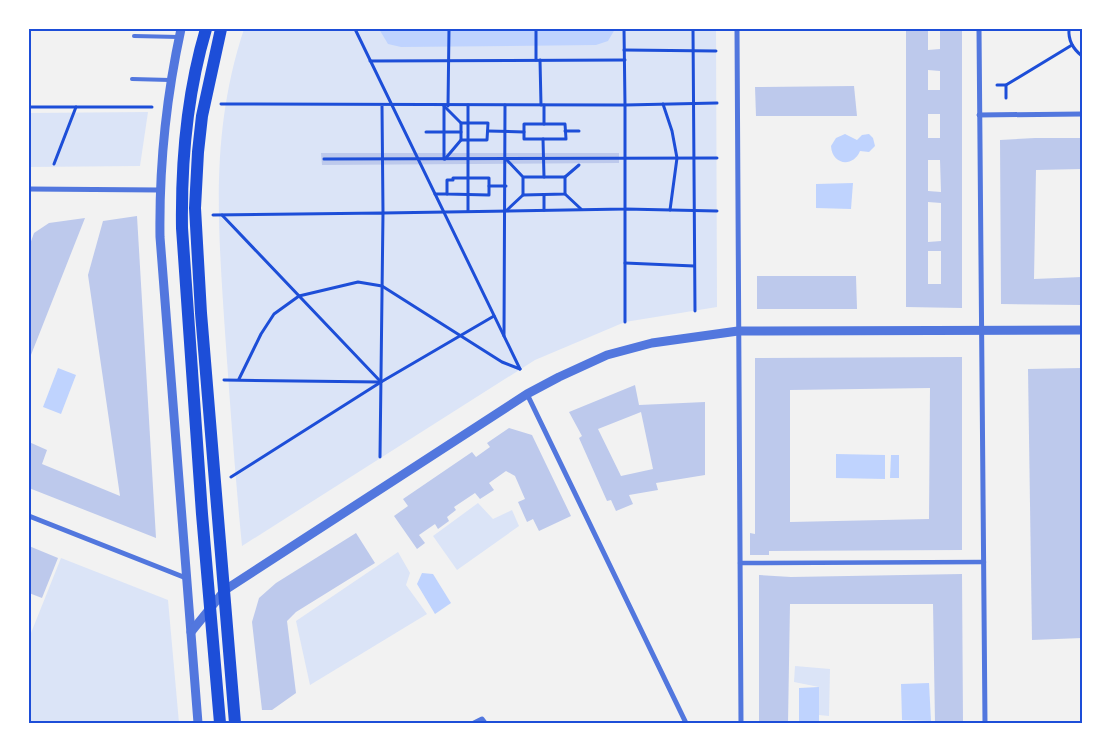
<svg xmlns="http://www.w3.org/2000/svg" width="1111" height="752" viewBox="0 0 1111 752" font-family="'Exo 2',sans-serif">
  <rect width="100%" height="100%" fill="#f2f2f2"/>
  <!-- green -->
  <g fill="#dbe4f7">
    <path d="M244,29H716L717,307L625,322L535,360L242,546C235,475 230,403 225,332C218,225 210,132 244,29Z"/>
    <polygon points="148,112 140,166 29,167 29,113"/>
    <polygon points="478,503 493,519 512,510 519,526 457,570 433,536"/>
    <polygon points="398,552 410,573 406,585 427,614 310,685 296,621"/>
    <polygon points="61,558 168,600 179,723 29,723 29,638"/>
    <polygon points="795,666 830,669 829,716 819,715 819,687 794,682"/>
  </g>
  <!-- water -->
  <g fill="#bfd3fe">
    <polygon points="379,29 615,29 608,41 596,45 401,47 388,44"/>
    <path d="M845,134L857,140L862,135L869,134L873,138L875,146L869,152L860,151C853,168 832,165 831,146L836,138Z"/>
    <polygon points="853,183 851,209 816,208 816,184"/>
    <polygon points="58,368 76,375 61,414 43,407"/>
    <polygon points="836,454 885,455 885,479 836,478"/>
    <polygon points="891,455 899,455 899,478 890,478"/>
    <polygon points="422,573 433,574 451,603 435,614 417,584"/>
    <polygon points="929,683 931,721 902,720 901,684"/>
    <polygon points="819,687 819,721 799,721 799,688"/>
  </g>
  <!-- building -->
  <g fill="#bdc9ec" fill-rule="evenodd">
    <path d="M906,29H928V50L940,49V29H962V308L906,307ZM928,70L940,71V90H928ZM928,114H940V138H928ZM928,160H940L941,192L928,191ZM928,202L941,203V241L928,242ZM928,251H941V284H928Z"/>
    <polygon points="854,86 857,116 756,116 755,87"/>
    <polygon points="1035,138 1082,138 1082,169 1036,170 1034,279 1082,277 1082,305 1001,304 1000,140"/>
    <polygon points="321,153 619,153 619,163 322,165"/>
    <polygon points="137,216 156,538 29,488 29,442 47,450 42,464 120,496 88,275 103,221"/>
    <polygon points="85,218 70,256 29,360 29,247 34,233 49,223"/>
    <polygon points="757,276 856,276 857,309 757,309"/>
    <path d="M962,357V550L769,551V555H750V533L755,534V358ZM930,388L929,519L790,522V390Z"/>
    <polygon points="1082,368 1082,638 1032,640 1028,369"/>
    <path d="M635,385L639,405L705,402V475L656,483L658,490L629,495L633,504L616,511L611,500L607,501L579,438L582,436L569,412ZM641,412L653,469L621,476L598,429Z"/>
    <polygon points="509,428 532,435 571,516 539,531 533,519 527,522 518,502 525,499 515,476 506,471 489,483 494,490 480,499 475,493 454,507 456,510 447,517 449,521 438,529 435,524 419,535 425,543 417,549 394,516 408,506 403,499 472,452 476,457 490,447 487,443"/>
    <polygon points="356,533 375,563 296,612 287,621 296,693 272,710 262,710 252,622 259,598 276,583"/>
    <polygon points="29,546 58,558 42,598 29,593"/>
    <polygon points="962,574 963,723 935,723 933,604 790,604 788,723 759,723 759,575 791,577"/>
  </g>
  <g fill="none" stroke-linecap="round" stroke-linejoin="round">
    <!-- path -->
    <g stroke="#1d4ed8" stroke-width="3">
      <polyline points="355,29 520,369"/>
      <polyline points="536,29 536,60"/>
      <polyline points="624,29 625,105 717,103"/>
      <polyline points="693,29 695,311"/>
      <path d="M1069,29C1068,41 1073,49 1082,56"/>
      <polyline points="624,50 716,51"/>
      <polyline points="540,60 541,105"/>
      <polyline points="370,61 625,60"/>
      <polyline points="997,85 1006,85 1072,45"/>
      <polyline points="1006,98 1006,85"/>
      <polyline points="221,104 625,105 625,209 383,213 382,106"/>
      <polyline points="663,104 672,131 677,158 670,210"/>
      <polyline points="444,105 444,159"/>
      <polyline points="468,105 468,211"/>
      <polyline points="444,106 461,123"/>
      <polyline points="448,106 449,29"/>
      <polyline points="29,107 152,107"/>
      <polygon points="461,123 488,123 487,140 461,140"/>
      <polygon points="524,124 565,124 566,139 524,139"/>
      <polyline points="544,124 544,105"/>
      <polyline points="488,131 524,132"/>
      <polyline points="565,131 579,131"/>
      <polyline points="426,132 461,132"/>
      <polyline points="543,139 544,177"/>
      <polyline points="324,159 717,158"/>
      <polyline points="445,159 461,140"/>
      <polyline points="506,159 523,177 523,195 565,194 565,177 523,177"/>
      <polyline points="54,164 76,107"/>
      <polyline points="565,177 579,165"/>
      <polygon points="453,178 489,178 489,195 447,194 447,180 453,180"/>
      <polyline points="489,186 506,186"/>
      <polyline points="435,194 447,194"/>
      <polyline points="565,194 581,209"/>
      <polyline points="544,195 544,210"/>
      <polyline points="507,210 523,195"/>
      <polyline points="213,215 383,213 380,457"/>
      <polyline points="222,215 381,382"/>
      <polyline points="625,263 694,266"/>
      <polyline points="625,322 625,209 717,211"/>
      <polyline points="504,336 505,105"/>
      <polyline points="239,379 261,334 274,314 299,296 358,282 382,286 502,362 520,369"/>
      <polyline points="224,380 380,382"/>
      <polyline points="231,477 381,382 494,316"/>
    </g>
    <!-- service -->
    <g stroke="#5277de" stroke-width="4">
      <polyline points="134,36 179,37"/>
      <polyline points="132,79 170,80"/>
    </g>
    <!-- pedestrian -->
    <polyline stroke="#5277de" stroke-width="4.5" points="740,563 984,562"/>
    <!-- minor -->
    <g stroke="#5277de" stroke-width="5">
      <polyline points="737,29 741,723"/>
      <polyline points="979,29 985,723"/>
      <polyline points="979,115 1082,114"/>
      <polyline points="29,189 159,190"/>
      <polyline points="527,394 686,723"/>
      <polyline points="29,516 186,578"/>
      <polyline points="474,723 482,719 485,723"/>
    </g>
    <!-- tertiary -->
    <g stroke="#5277de" stroke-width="9">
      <path d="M181,29C166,98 159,166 160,237L198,723"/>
      <polyline points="191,632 225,590 527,394 559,377 607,355 652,343 738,331 1082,330"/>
    </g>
    <!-- primary -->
    <g stroke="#1d4ed8" stroke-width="12">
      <path d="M206,29C187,93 181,160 182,228L202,514L220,723"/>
      <polyline points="221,29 202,116 198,152 195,208 201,313 235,723"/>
    </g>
  </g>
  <!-- border -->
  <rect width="1111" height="752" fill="none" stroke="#ffffff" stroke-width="60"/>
  <rect x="30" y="30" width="1051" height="692" fill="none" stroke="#1d4ed8" stroke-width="2"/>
</svg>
